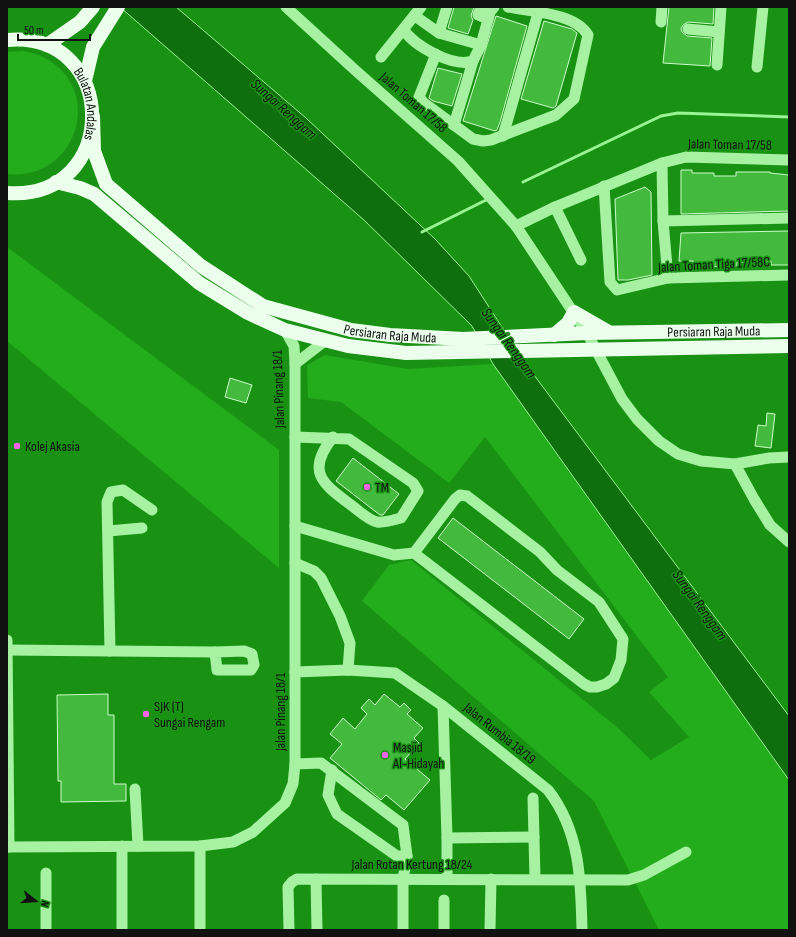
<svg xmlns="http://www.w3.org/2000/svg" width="796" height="937" viewBox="0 0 796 937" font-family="'Sofia Sans Condensed',sans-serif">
  <rect width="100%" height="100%" fill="#199214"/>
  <!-- green -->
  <g fill="#23ac1c">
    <path d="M24,51C31,53 39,54 45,58C106,91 76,182 7,174V52Z"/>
    <polygon points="7,247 279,450 279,568 7,341"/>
    <polygon points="325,355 408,369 493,364 789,780 789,930 659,930 594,801 362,601 389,565 411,560 618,728 651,760 689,737 649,692 668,677 485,437 449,483 341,402 308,398 307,365"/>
  </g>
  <!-- water -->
  <polygon fill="#0f6f0d" stroke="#9af494" points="120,7 176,7 306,118 435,239 469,276 525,363 789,716 789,780 493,364 472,326 364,220"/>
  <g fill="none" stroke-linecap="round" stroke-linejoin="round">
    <!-- stream -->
    <g stroke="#9af494" stroke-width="3">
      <polyline points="523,182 661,116 678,113 789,117"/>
      <polyline points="422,232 486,200"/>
    </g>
  </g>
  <!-- building -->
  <g fill="#43ba3d" stroke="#ccfcc9">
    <polygon points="454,7 474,7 471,16 473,20 468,34 448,28"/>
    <polygon points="669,7 714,7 713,24 688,22 683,25 681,29 682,32 687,36 712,38 710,66 663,63"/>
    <polygon points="496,16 527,26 500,122 497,130 495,131 463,121"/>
    <polygon points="544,21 572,29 577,33 556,106 553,108 521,99"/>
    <polygon points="438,68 462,74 452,106 433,101 429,98"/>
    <polygon points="681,170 692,170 692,173 714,173 714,176 736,176 736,172 770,172 770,173 789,175 789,211 681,214"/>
    <polygon points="645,187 651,192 652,275 628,280 618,280 615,199"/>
    <polygon points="789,231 789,265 771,265 771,261 748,262 737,262 737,266 693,267 693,261 679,261 681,233"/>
    <polygon points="230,378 252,385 246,403 225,397"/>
    <polygon points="767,413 775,414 771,448 755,446 758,425 766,426"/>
    <polygon points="353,458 399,494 383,515 380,515 336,481"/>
    <polygon points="453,518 584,619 569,639 438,538"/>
    <polygon points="108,694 108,715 114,715 114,784 126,784 126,801 61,802 61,781 58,781 57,695"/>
    <polygon points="384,694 400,707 404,703 411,710 407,714 423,728 414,738 419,743 405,759 430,780 404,810 386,795 381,800 330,758 342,744 330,734 343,718 355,729 367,714 361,708 369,699 375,705"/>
  </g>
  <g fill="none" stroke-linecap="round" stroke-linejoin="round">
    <!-- minor -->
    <g stroke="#a6f1a2" stroke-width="11">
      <polyline points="286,7 355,70 458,161 516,226 587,333 622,399 637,419 659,441 678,454 701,461 735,464 769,458 789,457"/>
      <polyline points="481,7 478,15 488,19"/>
      <polyline points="415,16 439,33 481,45"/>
      <polyline points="661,22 662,7"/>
      <polyline points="688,29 719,32"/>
      <path d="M404,30C414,46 454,68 473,61L481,45L490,12L494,7"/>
      <polyline points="439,33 447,7"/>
      <path d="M436,54L419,97L424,103L473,139L483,141L491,140L556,115L574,99L588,35C575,13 532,12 508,7"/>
      <polyline points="381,57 421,7"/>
      <polyline points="717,65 721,7"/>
      <polyline points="757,67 763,7"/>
      <polyline points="454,125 473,61"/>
      <polyline points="503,136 538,13"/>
      <polyline points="662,163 663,221 668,278"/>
      <polyline points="604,186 610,282 617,290 668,278 789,275"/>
      <polyline points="555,207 581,260"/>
      <polyline points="663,221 789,218"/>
      <polyline points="516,226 555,207 662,163 686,157 789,160"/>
      <polyline points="295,364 326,340"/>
      <path d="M295,437L349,439L413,483L418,491L401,518C393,520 385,523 377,522C368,520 358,510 351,505C323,484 305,472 333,437"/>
      <polyline points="735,464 754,499 770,525 789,542"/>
      <polyline points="295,526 394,555 414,553 455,499 460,495 467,496 540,552 557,570 599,602 623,639 621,660 614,678 606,684 597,687 590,687 584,684 414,553"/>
      <polyline points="108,531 142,528"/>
      <polyline points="295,563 314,571 321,578 340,616 350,643 348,670"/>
      <polyline points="7,640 9,847"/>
      <polyline points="7,650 215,652"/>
      <polyline points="110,651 107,502 111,492 123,490 152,510"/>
      <polygon points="244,651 252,654 254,665 251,670 217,670 215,652"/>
      <path d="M295,672L348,670L395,673L443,706L548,790C580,831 581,880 582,930"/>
      <polyline points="443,706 447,838 447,879"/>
      <polyline points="295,764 321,763 403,825 407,856 403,879 403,930"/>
      <polyline points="332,770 328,795 337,814 397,856 407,856"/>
      <polyline points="135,789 138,846"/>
      <polyline points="533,798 535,879"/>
      <polyline points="447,838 534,837"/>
      <polyline points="122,846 122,930"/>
      <polyline points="200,846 200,930"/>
      <polyline points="7,847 200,846 233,842 253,832 285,803 293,784 295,764 295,364 294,346 285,330"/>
      <polyline points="46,873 46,930"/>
      <polyline points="316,879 317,930"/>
      <polyline points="444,900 444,930"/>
      <polyline points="289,930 288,887 292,882 297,879 628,880 644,875 686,852"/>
      <polyline points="490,930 491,879"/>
    </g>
    <!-- major -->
    <g stroke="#ecffed" stroke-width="14">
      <path id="s1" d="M7,40C120,30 121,201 7,193"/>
      <polyline points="47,45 80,22 93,7"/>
      <polyline points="85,81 93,47 118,7"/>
      <path id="s2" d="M93,116L94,151L106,184L201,266L263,306L351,330L390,335L463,339L587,333L789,330"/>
      <polyline points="56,182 80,188 94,194 199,283 248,313 285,330 348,346 406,353 789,346"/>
      <polyline points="554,335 568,323 574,312 607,331"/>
    </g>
  </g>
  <!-- markers -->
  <g fill="#ff62ed" stroke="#199214" stroke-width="1.5">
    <circle cx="17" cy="446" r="4"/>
    <circle cx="367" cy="487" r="4"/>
    <circle cx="146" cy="714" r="4"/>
    <circle cx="385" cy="755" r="4"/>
  </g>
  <g text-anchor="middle" stroke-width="3" stroke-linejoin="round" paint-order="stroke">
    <!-- street labels -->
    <g font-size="14" fill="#111" stroke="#199214">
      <text transform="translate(414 102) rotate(41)" y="5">Jalan Toman 17/58</text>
      <text dy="5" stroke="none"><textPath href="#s1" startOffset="117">Bulatan Andalas</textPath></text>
      <text transform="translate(730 144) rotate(1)" y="5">Jalan Toman 17/58</text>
      <text transform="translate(714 264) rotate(-3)" y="5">Jalan Toman Tiga 17/58C</text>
      <text dy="5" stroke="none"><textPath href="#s2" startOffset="724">Persiaran Raja Muda</textPath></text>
      <text dy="5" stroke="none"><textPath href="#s2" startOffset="400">Persiaran Raja Muda</textPath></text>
      <text transform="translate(278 389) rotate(-92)" y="5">Jalan Pinang 18/1</text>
      <text transform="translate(280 712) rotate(-90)" y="5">Jalan Pinang 18/1</text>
      <text transform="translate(500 733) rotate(39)" y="5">Jalan Rumbia 18/19</text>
      <text x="412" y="869">Jalan Rotan Kertung 18/24</text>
    </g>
    <!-- poi labels -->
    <g font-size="14" fill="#111" stroke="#199214" text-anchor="start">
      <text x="25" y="451">Kolej Akasia</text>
      <text x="375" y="492">TM</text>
      <text x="154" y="711">SJK (T)<tspan x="154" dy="16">Sungai Rengam</tspan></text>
      <text x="393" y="752">Masjid<tspan x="393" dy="16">Al-Hidayah</tspan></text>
    </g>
    <!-- water labels -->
    <g font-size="15" font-style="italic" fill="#111" stroke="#199214">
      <text transform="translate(284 109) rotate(42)" y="5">Sungai Renggam</text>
      <text transform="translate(509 343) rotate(54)" y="5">Sungai Renggam</text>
      <text transform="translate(700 605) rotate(54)" y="5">Sungai Renggam</text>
    </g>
  </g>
  <!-- border -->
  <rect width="796" height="937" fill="none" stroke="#111111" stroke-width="16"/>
  <!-- north arrow -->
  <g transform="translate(36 901) rotate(107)" stroke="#199214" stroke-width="3" paint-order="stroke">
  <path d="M0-3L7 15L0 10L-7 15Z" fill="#111111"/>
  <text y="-6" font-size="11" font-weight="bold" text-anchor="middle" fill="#111111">N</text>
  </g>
  <!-- scale -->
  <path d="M18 34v6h72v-6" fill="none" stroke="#111111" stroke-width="2"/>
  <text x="24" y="34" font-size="12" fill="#111111" stroke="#199214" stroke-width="3" paint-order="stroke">50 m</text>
</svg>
